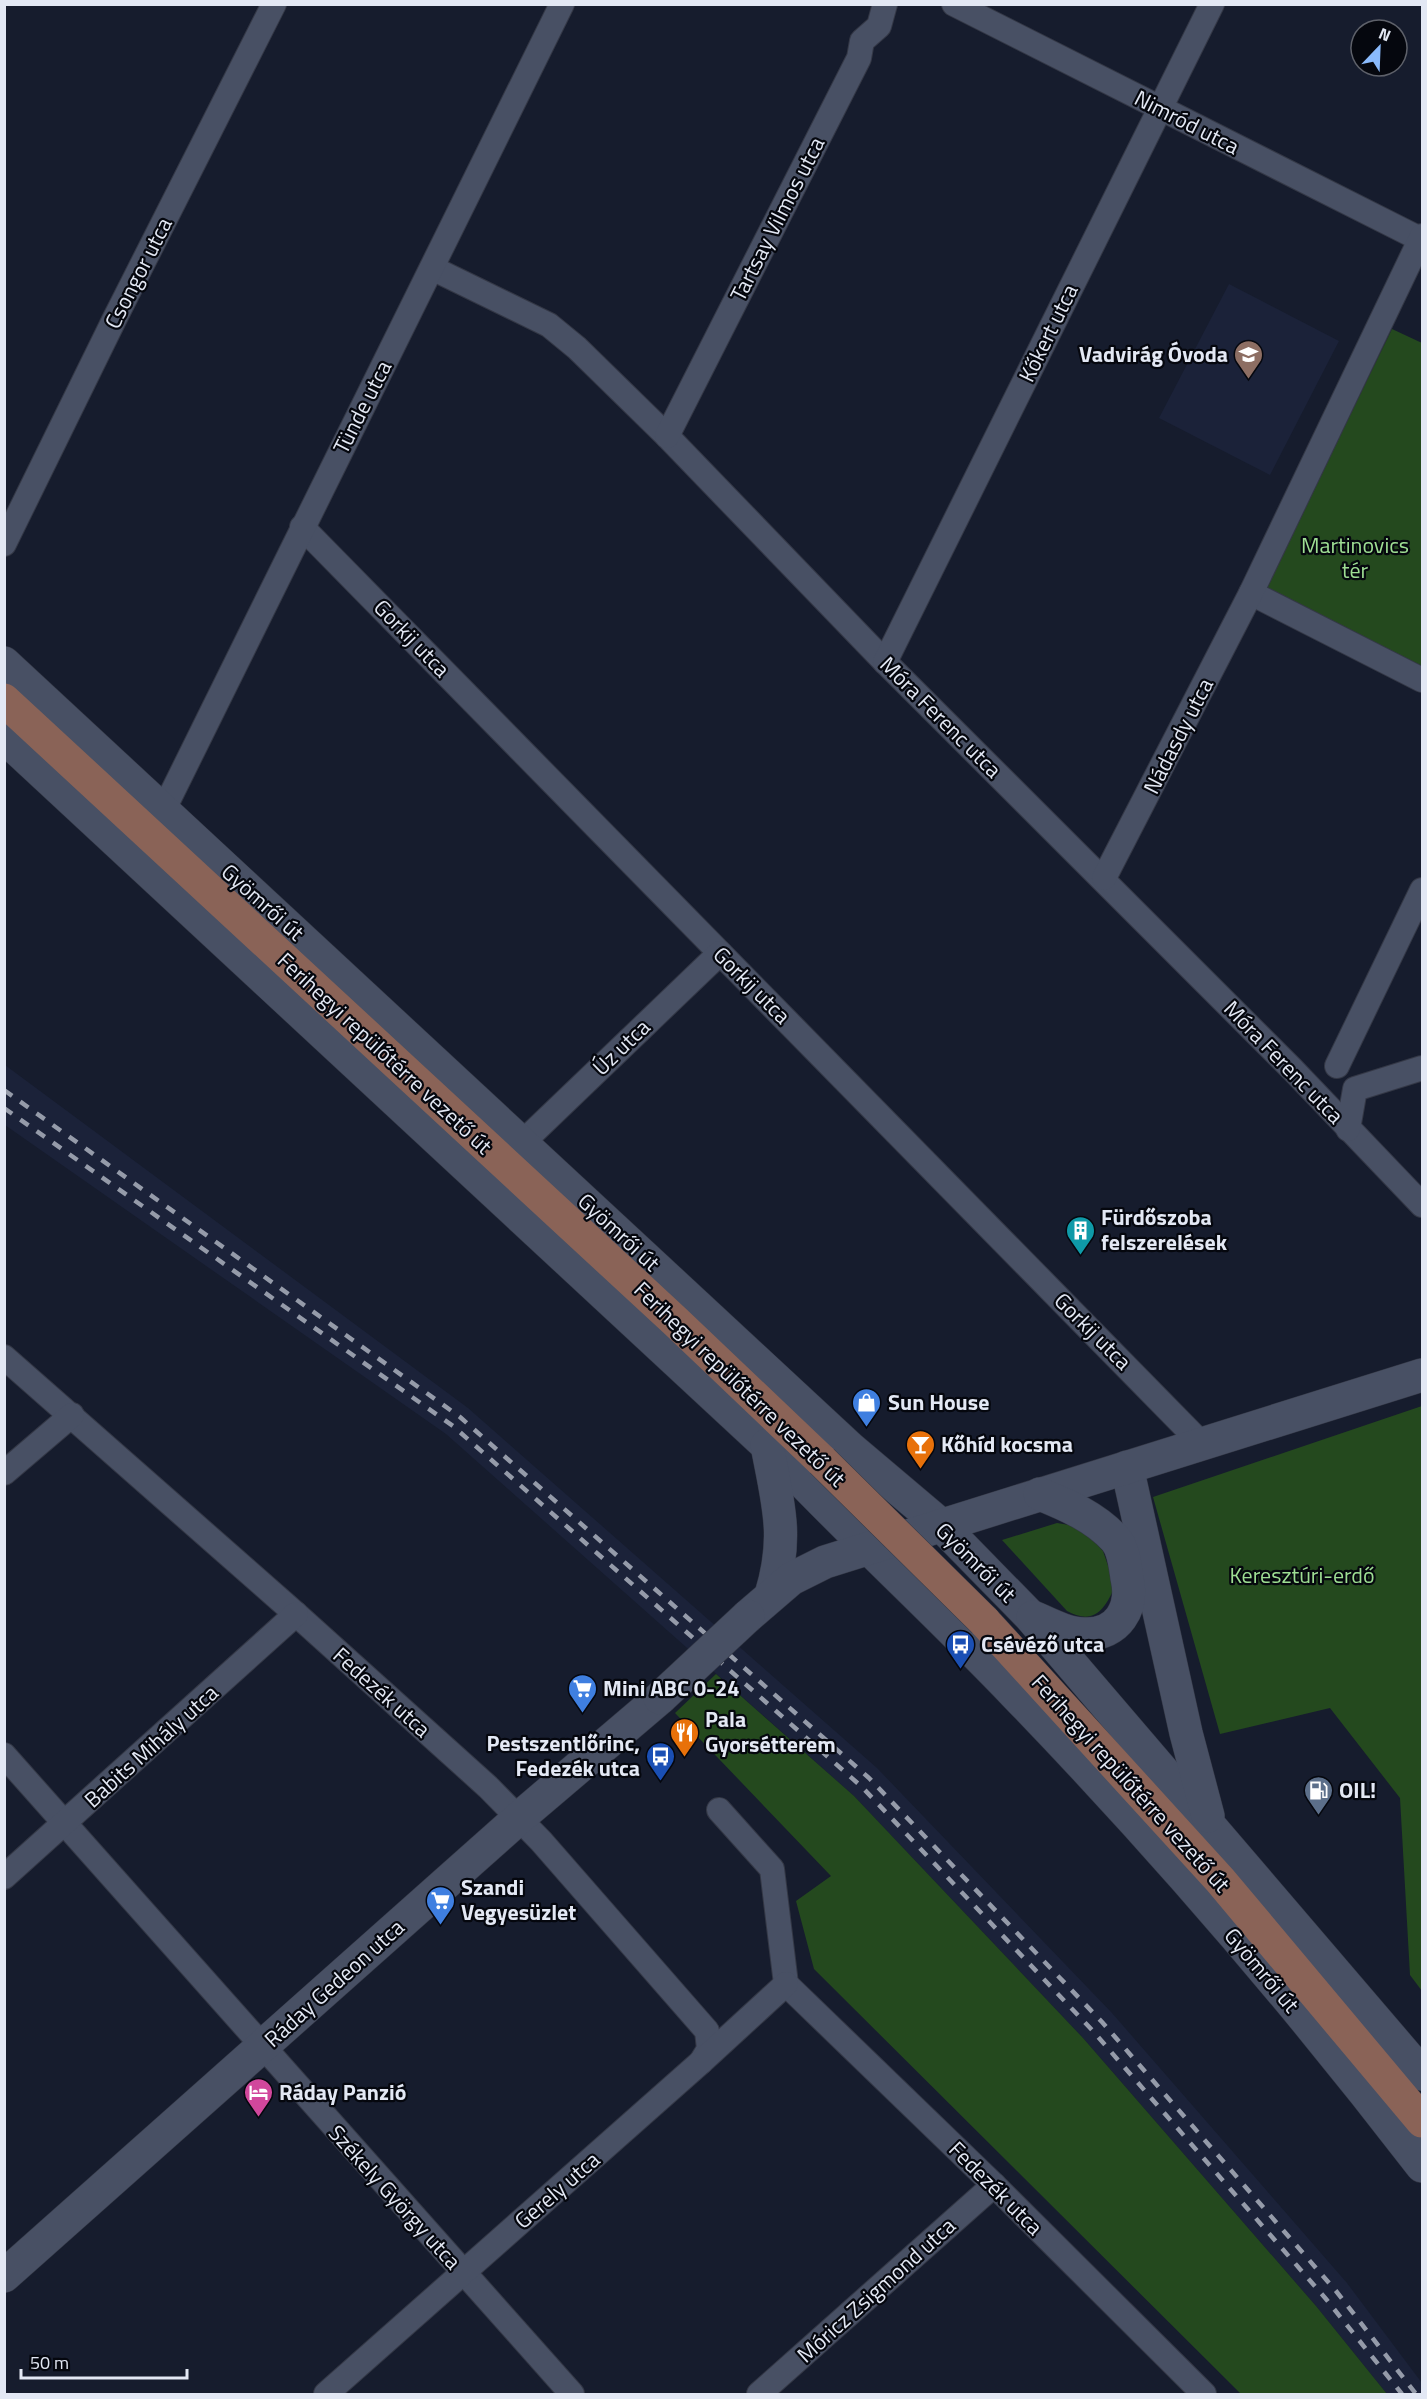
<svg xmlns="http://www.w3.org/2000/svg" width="1427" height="2399" viewBox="0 0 1427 2399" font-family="'Titillium Web',sans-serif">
  <rect width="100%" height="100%" fill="#161c2d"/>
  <!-- built -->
  <g fill="#1b2239">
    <polygon points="1229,284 1339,341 1270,475 1159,418"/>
    <polygon points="5,1065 468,1408 877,1768 1112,2013 1347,2283 1422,2383 1422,2394 1387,2394 1316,2306 1083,2038 854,1796 446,1434 5,1125"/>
  </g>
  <!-- green -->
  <g fill="#24491e">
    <polygon points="1392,329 1422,343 1422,668 1266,587"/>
    <polygon points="1422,1406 1422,1991 1410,1975 1400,1798 1330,1708 1220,1734 1153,1497"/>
    <path d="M1057,1523L1081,1527L1103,1551L1115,1586C1105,1609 1094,1626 1067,1611L1002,1540Z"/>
    <polygon points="716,1674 854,1796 1083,2038 1316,2306 1387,2394 1241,2394 814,1969 796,1901 831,1876 675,1713"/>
  </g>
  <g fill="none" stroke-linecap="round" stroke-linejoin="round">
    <defs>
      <g id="street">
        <polyline points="954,4 1422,240"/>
        <polyline points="432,268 549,325 577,348 667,436 885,662 1293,1070 1422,1205"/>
        <polyline points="667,436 859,58 862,41 879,26 885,4"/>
        <polyline points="302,527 1202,1444"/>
        <polyline points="4,544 114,320 274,4"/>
        <polyline points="1251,593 1422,680"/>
        <polyline points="885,662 1212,4"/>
        <polyline points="163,811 562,4"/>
        <polyline points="1104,878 1251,593 1422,236"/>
        <polyline points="1337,1066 1422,890"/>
        <polyline points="1348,1129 1355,1089 1422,1068"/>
        <polyline points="523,1142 720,953"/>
        <polyline points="4,1357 296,1614 488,1787 541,1841 707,2031 709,2049 701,2062"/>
        <polyline points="4,1473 72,1415"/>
        <polyline points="4,1755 572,2394"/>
        <polyline points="719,1810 772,1869 786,1984"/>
        <polyline points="4,1877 296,1614"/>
        <polyline points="786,1984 994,2185 1204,2394"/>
        <polyline points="326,2394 701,2062 786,1984"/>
        <polyline points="759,2394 994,2185"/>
      </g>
      <g id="secondary">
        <polyline points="4,663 850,1448 941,1525 1030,1616 1422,2074"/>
        <path d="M4,737L773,1451C852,1535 937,1612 1016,1695C1160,1844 1296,2002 1422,2166"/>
        <path d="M767,1445C778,1504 789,1536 771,1595"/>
        <polyline points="1127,1467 1186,1733 1208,1816"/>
        <polyline points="748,1616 791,1579 825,1562 1422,1375"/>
        <path d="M1033,1617C1049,1624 1067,1634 1085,1634C1118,1635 1134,1608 1127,1578C1125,1565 1124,1549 1115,1539C1095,1517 1067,1505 1040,1494"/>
        <polyline points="4,2276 519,1818 660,1698"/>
      </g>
      <g id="primary">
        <polyline points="4,700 675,1321 822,1461"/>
        <polyline points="984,1621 1220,1880 1422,2121"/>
      </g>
    </defs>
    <!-- street casing -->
    <use href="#street" stroke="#343846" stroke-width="26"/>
    <!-- secondary casing -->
    <use href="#secondary" stroke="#343846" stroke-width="34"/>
    <!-- primary casing -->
    <use href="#primary" stroke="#343846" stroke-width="34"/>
    <!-- street -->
    <use href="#street" stroke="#485064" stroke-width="24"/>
    <!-- secondary -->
    <use href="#secondary" stroke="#485064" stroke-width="33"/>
    <!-- primary -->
    <use href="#primary" stroke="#8a6357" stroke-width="33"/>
    <!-- rail -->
    <g stroke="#959ba9" stroke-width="4.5" stroke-dasharray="10 10" stroke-linecap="butt">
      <polyline points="4,1090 460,1417 869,1778 1102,2022 1336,2291 1416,2394"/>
      <polyline points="4,1108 453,1426 862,1787 1092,2030 1326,2299 1402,2394"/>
    </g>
    <defs>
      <polyline id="secondary-bridge" points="660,1698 748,1616"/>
      <polyline id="primary-bridge" points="822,1461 984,1621"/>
    </defs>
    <!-- secondary-bridge casing -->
    <use href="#secondary-bridge" stroke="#343846" stroke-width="34" stroke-linecap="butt"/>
    <!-- primary-bridge casing -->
    <use href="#primary-bridge" stroke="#343846" stroke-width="34" stroke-linecap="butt"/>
    <!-- secondary-bridge -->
    <use href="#secondary-bridge" stroke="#485064" stroke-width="33"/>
    <!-- primary-bridge -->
    <use href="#primary-bridge" stroke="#8a6357" stroke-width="33"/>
  </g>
  <!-- icons -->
  <defs>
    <symbol id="school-pin" viewBox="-11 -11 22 30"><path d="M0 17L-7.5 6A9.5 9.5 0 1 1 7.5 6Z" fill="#8d6e63" stroke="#05070e"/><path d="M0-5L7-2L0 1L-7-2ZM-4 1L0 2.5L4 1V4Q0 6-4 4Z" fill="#fff"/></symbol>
    <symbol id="building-pin" viewBox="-11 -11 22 30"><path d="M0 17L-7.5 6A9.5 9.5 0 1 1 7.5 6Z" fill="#0f9aa8" stroke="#05070e"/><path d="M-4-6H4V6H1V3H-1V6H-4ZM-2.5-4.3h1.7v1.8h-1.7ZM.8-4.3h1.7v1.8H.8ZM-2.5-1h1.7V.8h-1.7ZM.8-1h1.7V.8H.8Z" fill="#fff"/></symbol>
    <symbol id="shop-pin" viewBox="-11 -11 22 30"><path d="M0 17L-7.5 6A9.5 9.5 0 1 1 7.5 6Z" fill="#3f7fe0" stroke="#05070e"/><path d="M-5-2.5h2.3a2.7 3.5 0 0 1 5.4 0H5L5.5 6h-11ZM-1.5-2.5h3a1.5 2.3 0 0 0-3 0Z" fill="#fff"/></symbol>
    <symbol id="bar-pin" viewBox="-11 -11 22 30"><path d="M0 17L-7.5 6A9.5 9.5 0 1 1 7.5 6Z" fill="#e8710a" stroke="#05070e"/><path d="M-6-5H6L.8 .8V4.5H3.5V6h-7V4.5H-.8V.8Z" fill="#fff"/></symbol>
    <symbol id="bus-pin" viewBox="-11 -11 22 30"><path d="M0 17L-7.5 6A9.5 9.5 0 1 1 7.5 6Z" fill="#1a4fb4" stroke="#05070e"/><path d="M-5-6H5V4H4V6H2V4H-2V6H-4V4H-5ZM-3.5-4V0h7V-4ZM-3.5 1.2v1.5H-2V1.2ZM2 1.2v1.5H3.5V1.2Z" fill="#fff"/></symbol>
    <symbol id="supermarket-pin" viewBox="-11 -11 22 30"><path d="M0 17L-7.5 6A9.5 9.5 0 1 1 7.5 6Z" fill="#3f7fe0" stroke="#05070e"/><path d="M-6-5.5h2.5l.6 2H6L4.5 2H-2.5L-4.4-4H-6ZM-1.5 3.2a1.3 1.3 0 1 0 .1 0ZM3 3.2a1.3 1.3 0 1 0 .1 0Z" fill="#fff"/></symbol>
    <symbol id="restaurant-pin" viewBox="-11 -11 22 30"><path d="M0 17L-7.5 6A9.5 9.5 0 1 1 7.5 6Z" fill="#e8710a" stroke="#05070e"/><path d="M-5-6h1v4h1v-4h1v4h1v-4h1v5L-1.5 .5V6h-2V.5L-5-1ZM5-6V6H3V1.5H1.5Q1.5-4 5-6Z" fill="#fff"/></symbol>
    <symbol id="fuel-pin" viewBox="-11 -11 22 30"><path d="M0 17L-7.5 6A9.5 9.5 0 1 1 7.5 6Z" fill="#5c6f8a" stroke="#05070e"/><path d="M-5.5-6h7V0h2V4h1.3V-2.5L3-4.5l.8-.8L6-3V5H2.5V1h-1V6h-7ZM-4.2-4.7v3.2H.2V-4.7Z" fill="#fff"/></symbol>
    <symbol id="hotel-pin" viewBox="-11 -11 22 30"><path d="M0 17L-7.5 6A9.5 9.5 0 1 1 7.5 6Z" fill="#d1479c" stroke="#05070e"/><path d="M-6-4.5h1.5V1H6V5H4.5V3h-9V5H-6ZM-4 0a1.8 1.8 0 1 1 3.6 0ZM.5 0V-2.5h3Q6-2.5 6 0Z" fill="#fff"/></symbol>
  </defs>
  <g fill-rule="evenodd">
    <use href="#school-pin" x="1232" y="338" width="33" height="45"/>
    <use href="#building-pin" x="1064" y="1214" width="33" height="45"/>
    <use href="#shop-pin" x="850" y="1386" width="33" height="45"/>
    <use href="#bar-pin" x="904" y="1428" width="33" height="45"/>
    <use href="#bus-pin" x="944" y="1628" width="33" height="45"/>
    <use href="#supermarket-pin" x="566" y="1672" width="33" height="45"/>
    <use href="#restaurant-pin" x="668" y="1716" width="33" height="45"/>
    <use href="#bus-pin" x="644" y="1740" width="33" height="45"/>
    <use href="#fuel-pin" x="1302" y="1774" width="33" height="45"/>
    <use href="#supermarket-pin" x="424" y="1884" width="33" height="45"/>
    <use href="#hotel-pin" x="242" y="2076" width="33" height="45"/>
  </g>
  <g text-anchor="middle" stroke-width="4.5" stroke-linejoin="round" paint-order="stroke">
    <!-- street labels -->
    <g font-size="22" fill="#e3e8f4" stroke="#05070e">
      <text transform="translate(1187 122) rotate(27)" y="8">Nimród utca</text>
      <text transform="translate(777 219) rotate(-63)" y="8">Tartsay Vilmos utca</text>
      <text transform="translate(138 273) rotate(-63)" y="8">Csongor utca</text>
      <text transform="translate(1048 333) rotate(-64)" y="8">Kőkert utca</text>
      <text transform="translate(362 407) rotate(-63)" y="8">Tünde utca</text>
      <text transform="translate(412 638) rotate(46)" y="8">Gorkij utca</text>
      <text transform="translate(941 717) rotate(45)" y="8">Móra Ferenc utca</text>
      <text transform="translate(1178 736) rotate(-63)" y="8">Nádasdy utca</text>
      <text transform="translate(263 902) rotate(42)" y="8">Gyömrői út</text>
      <text transform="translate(752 985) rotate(45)" y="8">Gorkij utca</text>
      <text transform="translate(621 1047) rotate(-44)" y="8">Úz utca</text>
      <text transform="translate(385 1053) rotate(43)" y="8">Ferihegyi repülőtérre vezető út</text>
      <text transform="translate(1284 1062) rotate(46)" y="8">Móra Ferenc utca</text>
      <text transform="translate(619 1232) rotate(43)" y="8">Gyömrői út</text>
      <text transform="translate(1093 1331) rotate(45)" y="8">Gorkij utca</text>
      <text transform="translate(740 1384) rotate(44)" y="8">Ferihegyi repülőtérre vezető út</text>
      <text transform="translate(976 1562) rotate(45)" y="8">Gyömrői út</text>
      <text transform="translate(382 1692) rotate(42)" y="8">Fedezék utca</text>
      <text transform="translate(151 1746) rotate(-42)" y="8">Babits Mihály utca</text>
      <text transform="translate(1131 1783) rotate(48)" y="8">Ferihegyi repülőtérre vezető út</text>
      <text transform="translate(1262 1970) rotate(50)" y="8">Gyömrői út</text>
      <text transform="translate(334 1983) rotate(-42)" y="8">Ráday Gedeon utca</text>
      <text transform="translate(996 2188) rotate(45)" y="8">Fedezék utca</text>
      <text transform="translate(557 2190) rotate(-41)" y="8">Gerely utca</text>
      <text transform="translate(395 2197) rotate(48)" y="8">Székely György utca</text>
      <text transform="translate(876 2290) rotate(-42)" y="8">Móricz Zsigmond utca</text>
    </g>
    <!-- poi labels -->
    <g font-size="22" font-weight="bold" fill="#e3e8f4" stroke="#05070e" text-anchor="start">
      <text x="1228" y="362" text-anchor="end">Vadvirág Óvoda</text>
      <text x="1101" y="1225">Fürdőszoba<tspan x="1101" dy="25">felszerelések</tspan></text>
      <text x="888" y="1410">Sun House</text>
      <text x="941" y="1452">Kőhíd kocsma</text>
      <text x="981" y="1652">Csévéző utca</text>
      <text x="603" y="1696">Mini ABC 0-24</text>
      <text x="705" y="1727">Pala<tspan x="705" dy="25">Gyorsétterem</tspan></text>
      <text x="640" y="1751" text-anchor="end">Pestszentlőrinc,<tspan x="640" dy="25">Fedezék utca</tspan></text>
      <text x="1339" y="1798">OIL!</text>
      <text x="461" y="1895">Szandi<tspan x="461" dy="25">Vegyesüzlet</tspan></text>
      <text x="279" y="2100">Ráday Panzió</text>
    </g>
    <!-- park labels -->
    <g font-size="22" fill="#9ede93" stroke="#05070e">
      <text x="1355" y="553">Martinovics<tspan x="1355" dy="25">tér</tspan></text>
      <text x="1302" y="1583">Keresztúri-erdő</text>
    </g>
  </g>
  <!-- border -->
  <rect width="1427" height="2399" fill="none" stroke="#e3e8f4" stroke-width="12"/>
  <!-- north arrow -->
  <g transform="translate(1379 48) rotate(23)"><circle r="28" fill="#05070e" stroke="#5e616a" stroke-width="1.5"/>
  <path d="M0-4.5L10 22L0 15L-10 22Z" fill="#8abafc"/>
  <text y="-9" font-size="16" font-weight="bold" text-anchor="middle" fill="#e3e8f4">N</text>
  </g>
  <!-- scale -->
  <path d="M21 2369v9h166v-9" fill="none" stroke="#e3e8f4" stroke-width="3"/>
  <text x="30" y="2369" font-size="18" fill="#e3e8f4" stroke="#05070e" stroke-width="4.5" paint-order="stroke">50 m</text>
</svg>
